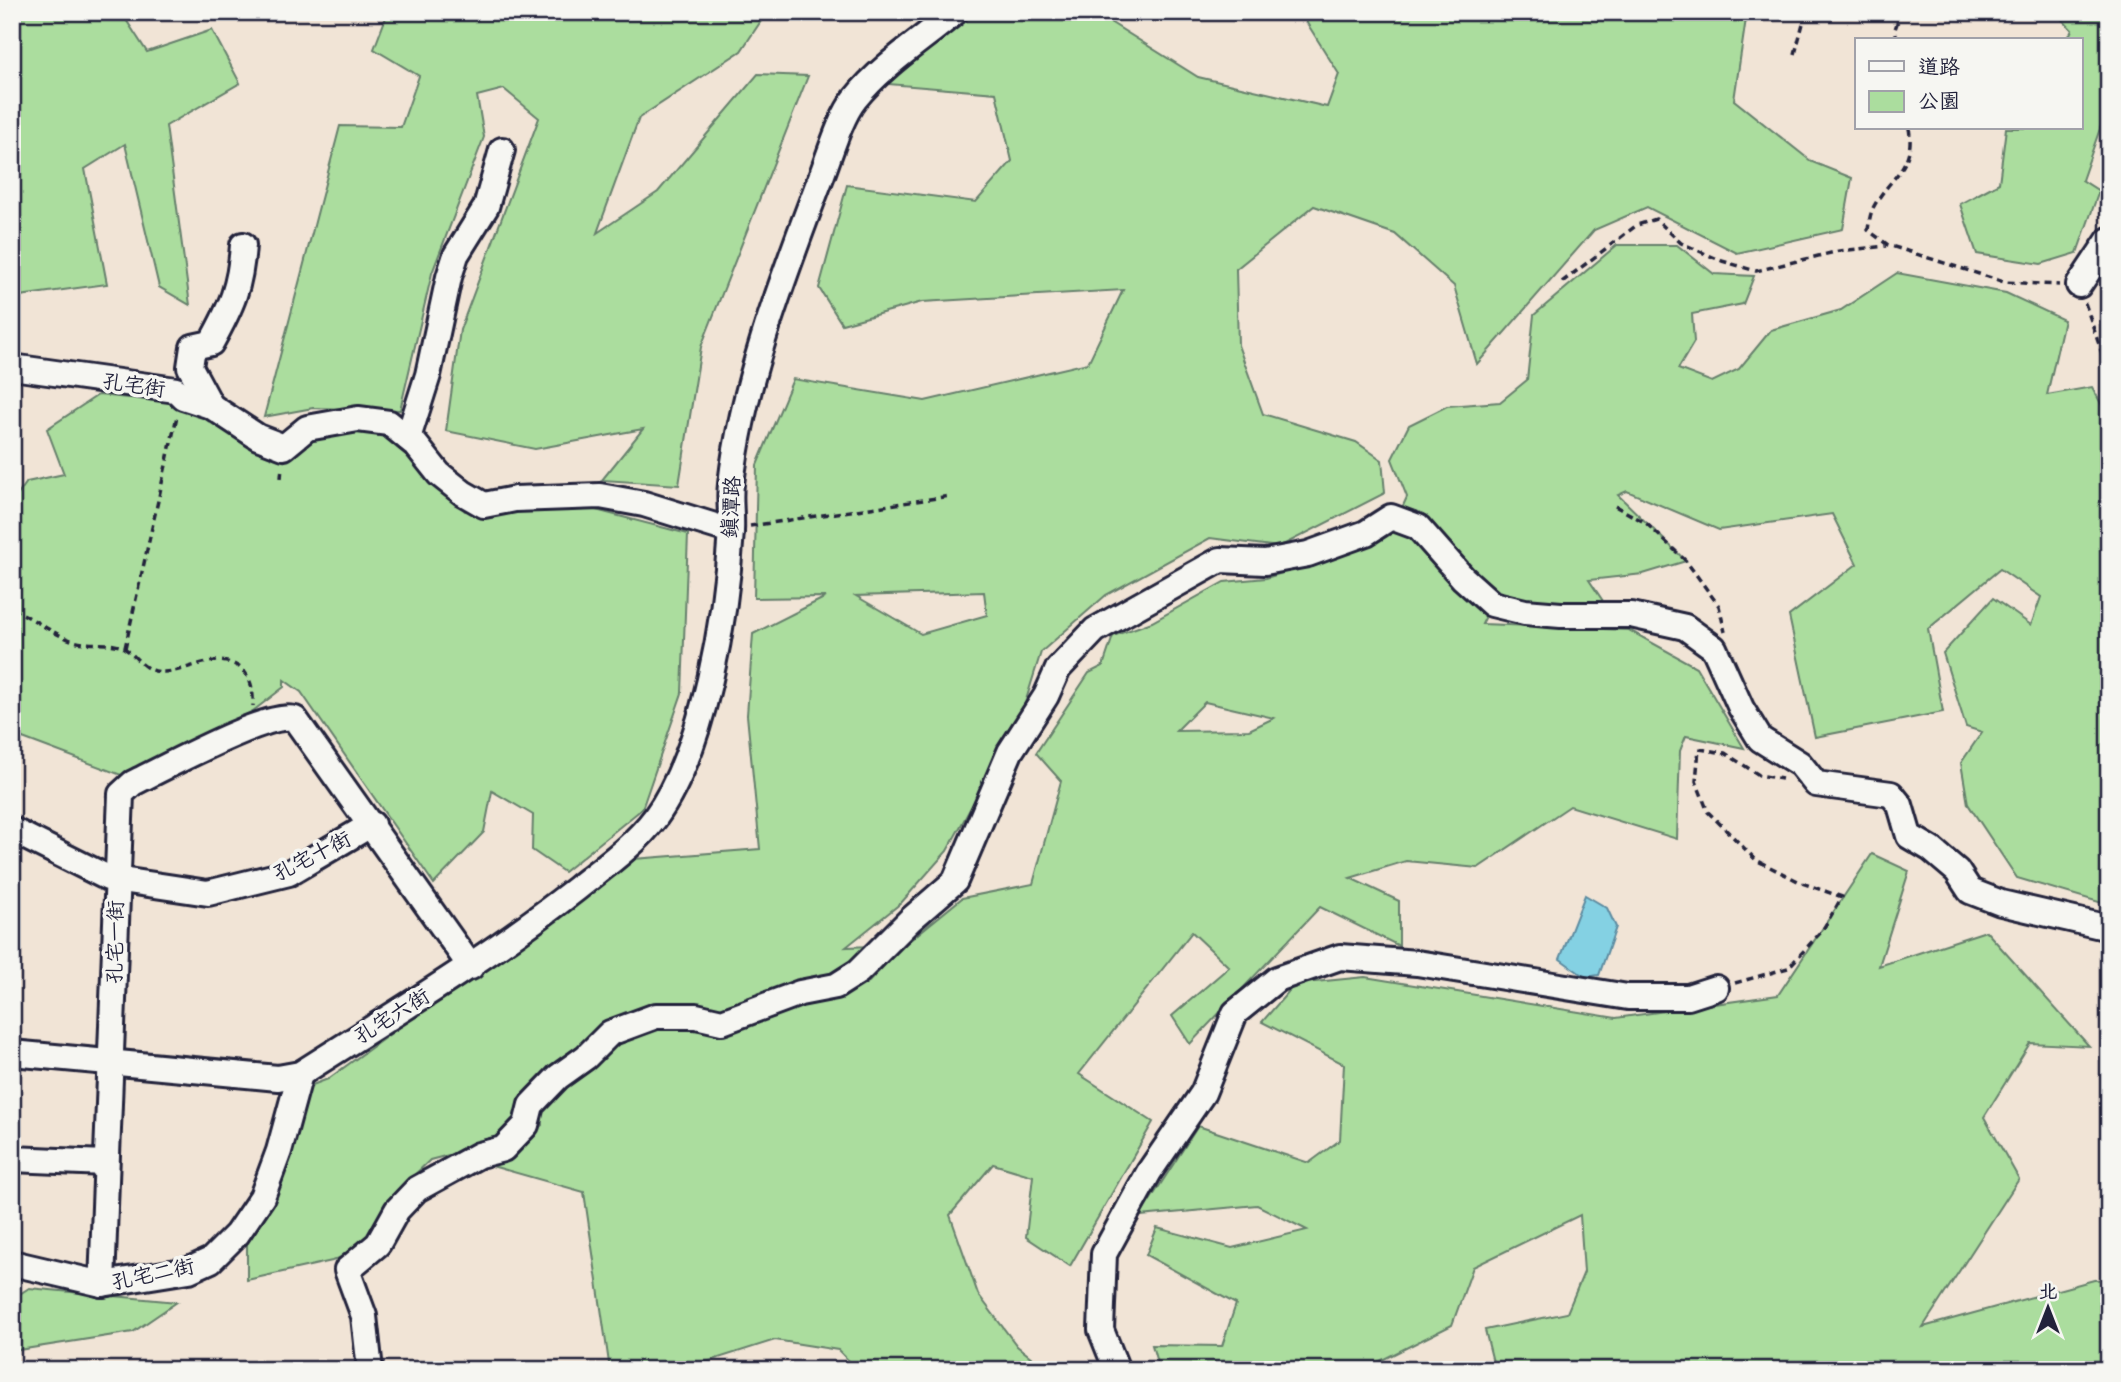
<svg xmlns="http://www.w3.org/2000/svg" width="2121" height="1382" viewBox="0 0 2121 1382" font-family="'Balsamiq Sans','LXGW WenKai TC',sans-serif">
  <rect width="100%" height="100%" fill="#f1e4d6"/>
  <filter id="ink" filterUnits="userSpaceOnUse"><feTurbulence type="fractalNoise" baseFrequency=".0143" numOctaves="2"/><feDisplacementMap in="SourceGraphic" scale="14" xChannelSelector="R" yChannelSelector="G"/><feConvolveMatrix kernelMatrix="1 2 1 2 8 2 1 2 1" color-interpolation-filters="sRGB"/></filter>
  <g filter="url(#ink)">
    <!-- green -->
    <g fill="#abdd9e" stroke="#66806c" stroke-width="2" fill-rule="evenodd">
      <polygon points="12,12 121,12 147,52 212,30 240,83 166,126 190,305 159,287 125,144 85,169 107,284 12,297"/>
      <polygon points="388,12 767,12 741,51 639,118 597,233 658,192 758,74 808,76 701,347 679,485 602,480 643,429 535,449 446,431 460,330 539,118 504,89 477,96 484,137 432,273 400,410 313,408 264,417 340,126 401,127 419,76 374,49"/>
      <path d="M972,12H1094L1198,77L1327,107L1339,74L1300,12H1747L1734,100L1812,162L1852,178L1843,229L1737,253L1647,207L1594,230L1477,364L1454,286L1395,234L1314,206L1236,269L1238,345L1263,414L1356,442L1382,460L1385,493L1279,547L1210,538L1106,595L1041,652L1021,716L947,851L901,903L846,947L870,946L843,972L760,1000L723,1008L651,1007L517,1112L502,1141L430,1160L386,1202L360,1249L332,1261L247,1280V1232L307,1087L328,1079L613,872L615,876L634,859L760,849L747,715L753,634L826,597L754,598L757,465L793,379L925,401L1088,363L1123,290L922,302L842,324L819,288L847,185L976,202L1012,161L996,93L888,84ZM984,592L987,615L921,634L856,596Z"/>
      <polygon points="2055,12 2109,12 2109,103 2082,180 2099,191 2077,253 2041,264 1977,254 1960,204 1999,183 2006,128 2081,128 2081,40 2067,40 2072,30"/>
      <path d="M1617,245H1677L1714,274L1754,276L1743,304L1692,314L1694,342L1678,369L1712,382L1739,369L1771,330L1841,310L1897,273L2006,293L2064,320L2047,395L2092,387L2109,418V905L2017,878L1968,804L1961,763L1982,732L1966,727L1943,653L1993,598L2031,625L2041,597L2000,569L1928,629L1943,712L1815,737L1789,616L1857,564L1832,514L1719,530L1627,491L1618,495L1686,561L1643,574L1589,580L1605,604H1492L1482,624L1629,630L1696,667L1744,748L1686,736L1680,751L1677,839L1570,806L1478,868L1406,861L1350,878L1399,901V946L1320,907L1190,1044L1172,1016L1229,967L1192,932L1079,1074L1153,1122L1070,1266L1026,1237L1033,1176L993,1164L950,1215L978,1294L1017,1346L1047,1370H858L838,1350L775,1340L681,1370H610L584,1192L492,1166L542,1125L541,1105L584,1074L609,1048L641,1028L712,1031L795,1007L869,982L903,946L962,898L1033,884L1061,781L1036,753L1089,673L1103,666L1113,636L1152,622L1224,582L1266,578L1311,564L1393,528L1407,497L1392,459L1409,425L1447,406L1500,402L1527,380L1534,315ZM1205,702L1274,718L1249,730L1176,731Z"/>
      <polygon points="139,390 189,395 292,455 317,438 375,429 392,438 465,511 592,509 688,534 682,693 642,809 564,872 532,850 533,815 492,791 484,832 434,884 301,692 284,680 284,687 253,711 129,778 12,734 12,495 17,496 27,482 64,474 47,429 98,395 128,398"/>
      <polygon points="1872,854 1909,871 1879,966 1986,931 2089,1046 2030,1043 1984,1117 2019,1179 1923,1327 2094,1280 2109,1279 2109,1370 1495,1370 1485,1330 1567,1313 1584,1272 1580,1215 1473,1267 1452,1325 1362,1370 1159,1370 1152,1345 1222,1346 1236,1304 1146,1255 1157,1228 1232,1248 1307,1230 1257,1205 1140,1216 1198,1126 1309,1163 1340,1140 1344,1064 1262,1022 1295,984 1365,977 1616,1018 1778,995"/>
      <polygon points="29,1288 177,1302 133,1332 12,1351 12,1299"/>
    </g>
    <!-- water -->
    <polygon fill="#84d1e3" stroke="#5d8ba0" stroke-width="2" points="1585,895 1607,908 1616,927 1599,975 1585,977 1560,959"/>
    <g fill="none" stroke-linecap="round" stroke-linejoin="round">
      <defs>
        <g id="minor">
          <polyline points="2079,285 2109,240"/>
          <polyline points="12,367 176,390 183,397 211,406 258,437 284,447 307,428 358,419 389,423 416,445 439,474 463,493 484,505 515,499 600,496 644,504 731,531"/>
          <path d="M211,406L190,367L193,347L211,343C232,305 240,288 243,245"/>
          <polyline points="408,438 428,375 449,277 456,255 486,207 502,150"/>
          <polyline points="12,830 108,878 208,893 289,873 372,824"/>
          <path d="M12,1053L278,1078L300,1074C394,1014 488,958 576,889C603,867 634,846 655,818C705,749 726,615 731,531C732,515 729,500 731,484C743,381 782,281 818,185C828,161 839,119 855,99C882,65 922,40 955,12"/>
          <polyline points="12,1159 105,1163"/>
          <polyline points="12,1263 102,1284 189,1270 211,1260 237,1234 262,1197 279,1151 300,1074"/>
          <path d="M102,1284L121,794L133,783C163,769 269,710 295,719L471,967"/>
          <polyline points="370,1370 364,1316 347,1270 378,1244 397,1210 417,1189 479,1155 503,1149 526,1125 531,1105 558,1077 586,1057 610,1033 656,1016 696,1016 722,1022 800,993 836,986 858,972 910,920 955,881 1010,752 1046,696 1058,669 1095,630 1220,560 1265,562 1308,554 1366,533 1391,517 1418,527 1463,578 1492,604 1525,612 1561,615 1631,615 1685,627 1714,648 1741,708 1760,739 1800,764 1816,784 1891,794 1900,805 1909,836 1931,849 1957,871 1970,891 2001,903 2109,928"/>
          <polyline points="1117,1370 1101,1330 1104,1254 1149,1172 1203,1093 1235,1013 1277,979 1340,957 1417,963 1628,997 1688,997 1716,988"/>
        </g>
      </defs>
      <!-- minor casing -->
      <use href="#minor" stroke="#22223b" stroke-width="30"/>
      <!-- path -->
      <g stroke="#22223b" stroke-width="3.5" stroke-dasharray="7 5" stroke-linecap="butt">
        <polyline points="1897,40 1895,29 1901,12"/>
        <polyline points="1795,54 1806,12"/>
        <path d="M1909,128C1916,168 1888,178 1873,208C1870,214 1869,223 1868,230L1888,245L2004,282L2059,285"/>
        <polyline points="1562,282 1637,225 1656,219 1681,243 1722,261 1756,271 1839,251 1886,246"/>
        <polyline points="2085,303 2109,374"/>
        <polyline points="281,478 282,467"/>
        <polyline points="1615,506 1646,523 1686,561 1719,606 1725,632"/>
        <polyline points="750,526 950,496"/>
        <path d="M12,609C34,618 52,634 74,641C90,646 106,641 122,647C133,652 140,666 152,670C177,679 204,654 231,663C250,669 254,689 253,706"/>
        <polyline points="125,648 177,416"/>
        <polyline points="1735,983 1788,968 1822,931 1842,897 1802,883 1756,860 1708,812 1696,781 1699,749 1725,753 1759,775 1782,779"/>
      </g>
      <!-- minor -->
      <use href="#minor" stroke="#f6f6f2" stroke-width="24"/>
    </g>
  </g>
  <g text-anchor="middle" stroke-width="7" stroke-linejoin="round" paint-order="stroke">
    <!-- street labels -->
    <g font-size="21" fill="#22223b" stroke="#f6f6f2">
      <text transform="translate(134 385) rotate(8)" y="7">孔宅街</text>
      <text transform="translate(731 507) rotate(-87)" y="7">鎮潭路</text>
      <text transform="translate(312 856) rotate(-27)" y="7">孔宅十街</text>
      <text transform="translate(115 942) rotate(-89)" y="7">孔宅一街</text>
      <text transform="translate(392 1016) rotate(-32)" y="7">孔宅六街</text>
      <text transform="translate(153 1274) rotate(-12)" y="7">孔宅二街</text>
    </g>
  </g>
  <!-- margin -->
  <rect width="2121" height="1382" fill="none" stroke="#f6f6f2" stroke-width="42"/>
  <rect x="21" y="21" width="2079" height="1340" fill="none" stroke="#22223b" stroke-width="2.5" filter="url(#ink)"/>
  <!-- legend -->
  <rect x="1855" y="38" width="228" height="91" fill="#f6f6f2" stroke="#a1a1a9" stroke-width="2"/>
  <rect x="1869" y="61" width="35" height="10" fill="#f6f6f2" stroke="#a1a1a9" stroke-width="2"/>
  <text x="1918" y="74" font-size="21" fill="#22223b">道路</text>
  <rect x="1869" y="91" width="35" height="21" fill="#abdd9e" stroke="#a1a1a9" stroke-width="2"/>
  <text x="1918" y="108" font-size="21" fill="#22223b">公園</text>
  <!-- north arrow -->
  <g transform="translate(2048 1308)" stroke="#f6f6f2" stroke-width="5" paint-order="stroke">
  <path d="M0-5L12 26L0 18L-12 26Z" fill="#22223b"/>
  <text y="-10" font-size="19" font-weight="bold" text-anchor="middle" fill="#22223b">北</text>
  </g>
</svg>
